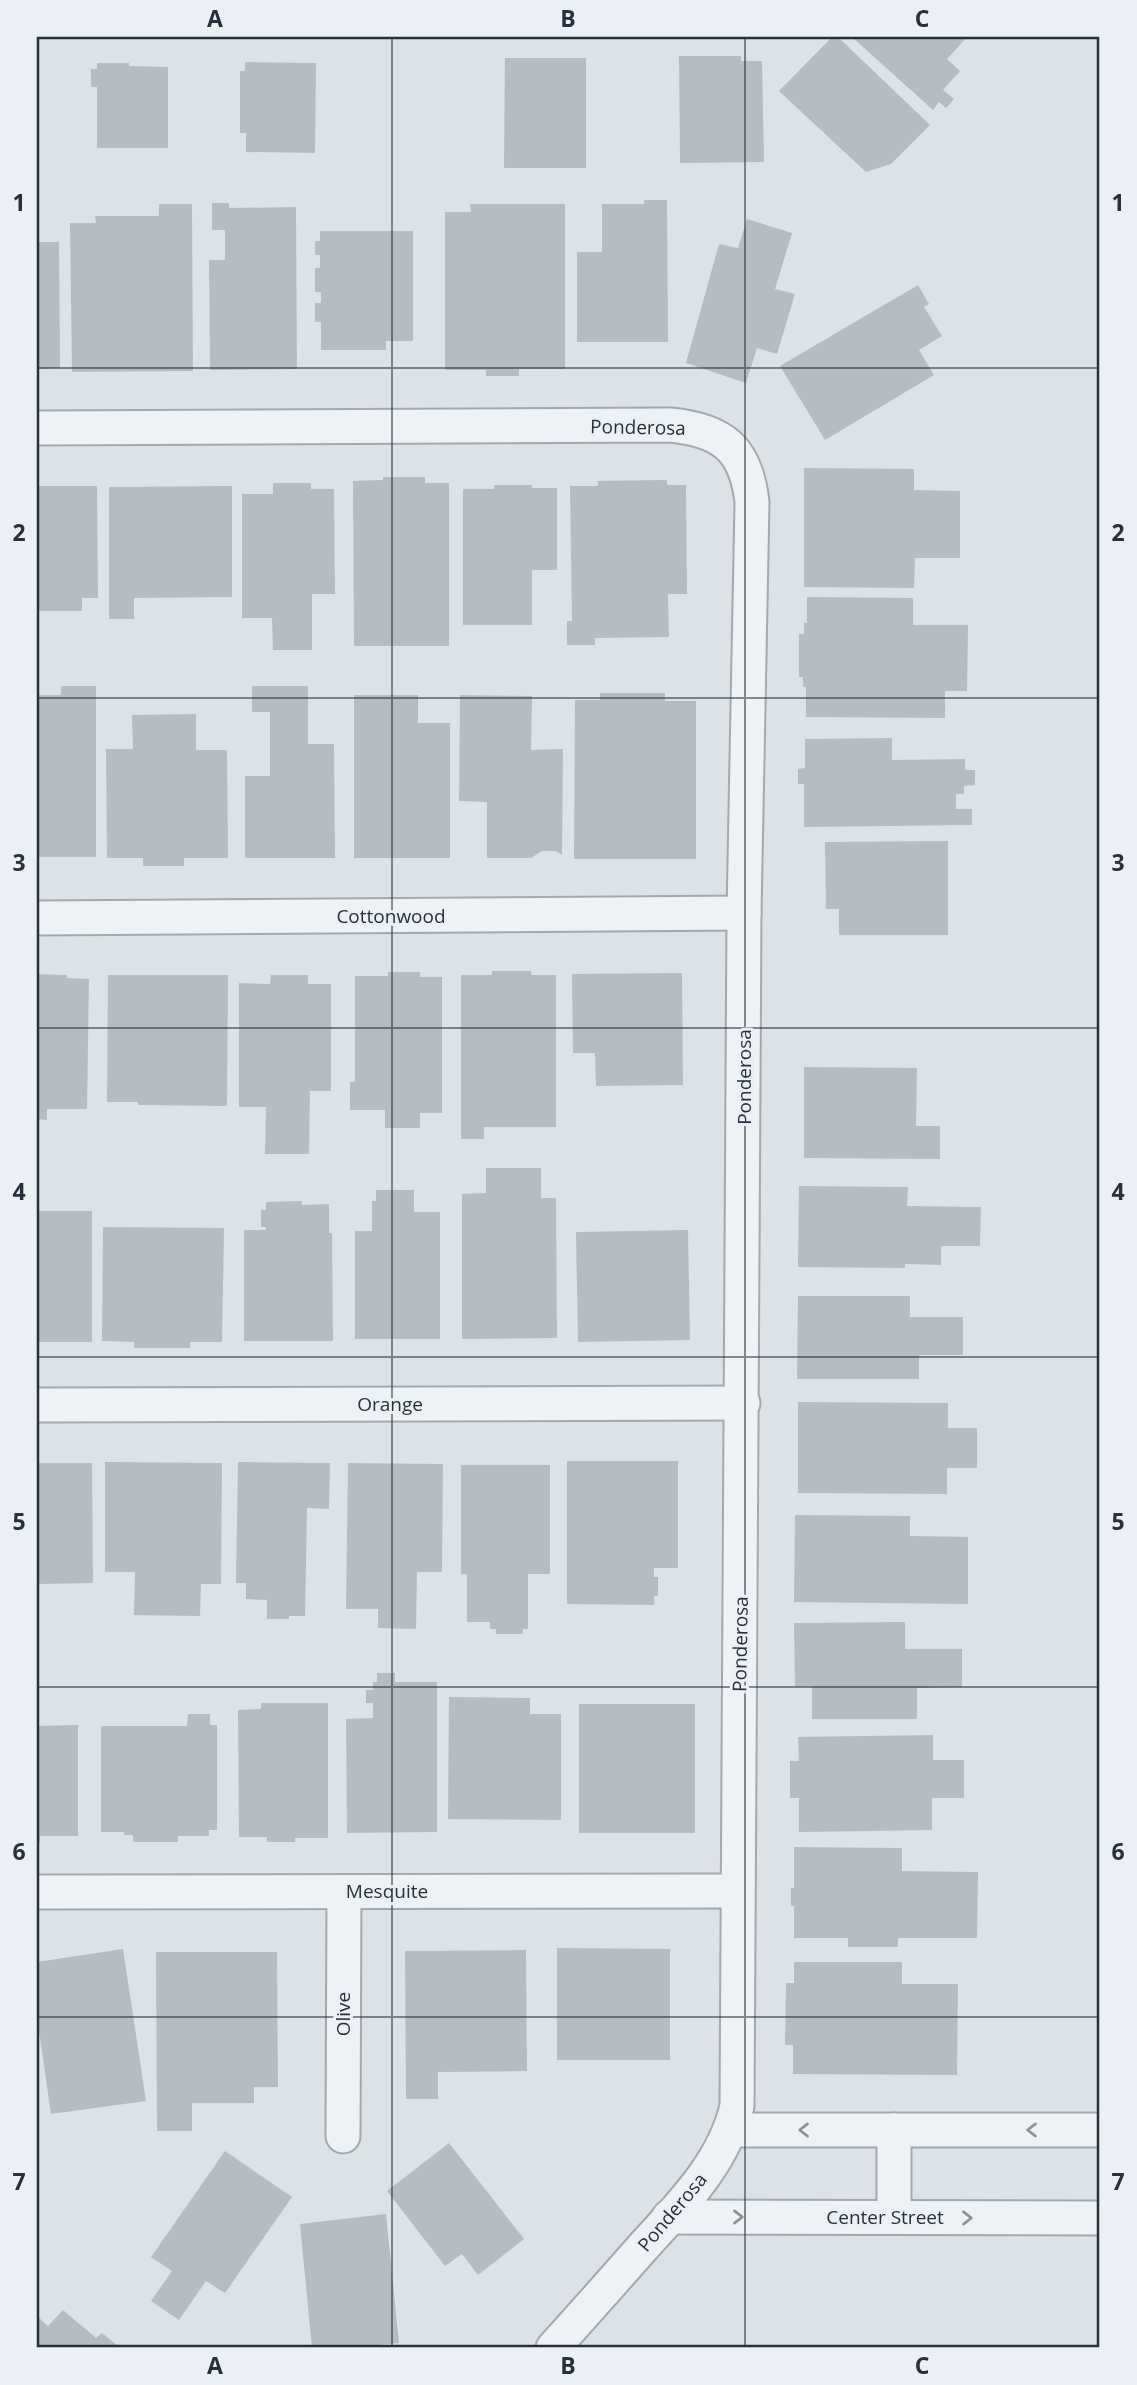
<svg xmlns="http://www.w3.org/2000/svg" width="1137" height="2385" viewBox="0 0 1137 2385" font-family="'Open Sans',sans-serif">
  <rect width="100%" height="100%" fill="#dde2e6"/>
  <!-- building -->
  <g fill="#b5bcc2">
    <polygon points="832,37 838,37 930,125 891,164 866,172 779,91"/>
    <polygon points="852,37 967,37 947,59 960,71 943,90 954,99 946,108 939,102 933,110"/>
    <polygon points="679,56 741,56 741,61 762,61 764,162 680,163"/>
    <polygon points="505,58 586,58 586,168 504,168"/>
    <polygon points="245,62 316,63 315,153 246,152 246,133 240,133 240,71 245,71"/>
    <polygon points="97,63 129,63 129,66 168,67 168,148 97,148 97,87 91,87 91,69 97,69"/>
    <polygon points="644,200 667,200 668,342 577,342 577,252 602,252 602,204 644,204"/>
    <polygon points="212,203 229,203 229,208 296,207 297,369 210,370 209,260 225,260 225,230 212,230"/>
    <polygon points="159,204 192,204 193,371 72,372 70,223 96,223 95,216 159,216"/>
    <polygon points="470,204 565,204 565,369 519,369 519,376 486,376 486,370 445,370 445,212 471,212"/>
    <polygon points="747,219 792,233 775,289 795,294 777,354 757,348 746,383 686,363 719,244 738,248"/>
    <polygon points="320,231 413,231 413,341 386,341 386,350 321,350 321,322 315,322 315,303 321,303 321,292 315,292 315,268 320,268 320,255 315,255 315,241 320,241"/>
    <polygon points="37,242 59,242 60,368 37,369"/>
    <polygon points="918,285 929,304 924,307 942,336 919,350 934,375 825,440 780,366"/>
    <polygon points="804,468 914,469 914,490 960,491 960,558 915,558 914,588 804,587"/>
    <polygon points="383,477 425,477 425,483 449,483 449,646 354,646 353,481 383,480"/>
    <polygon points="667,480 667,485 686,485 687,594 668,594 669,637 595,638 595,645 567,645 567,621 572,621 570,486 598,486 598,481"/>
    <polygon points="273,483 311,483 311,489 334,489 335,594 312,594 312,650 273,650 272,618 242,618 242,494 273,494"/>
    <polygon points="494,485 532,485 532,488 557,488 557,570 532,570 532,625 463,625 463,489 494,489"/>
    <polygon points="37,486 97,486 98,598 82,598 82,611 37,611"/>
    <polygon points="232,486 232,597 134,598 134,619 109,619 109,487"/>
    <polygon points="807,597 913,598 913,625 968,625 967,691 945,691 945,718 806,717 806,687 803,687 803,677 799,677 799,634 804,634 804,623 807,623"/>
    <polygon points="61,686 96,686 96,857 37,857 37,695 61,695"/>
    <polygon points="252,686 308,686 308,744 334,744 335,858 245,858 245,776 270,776 270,712 252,712"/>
    <polygon points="600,693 665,693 665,701 696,701 696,859 574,859 575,700 600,700"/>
    <polygon points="354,695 418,695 418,723 450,723 450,858 354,858"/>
    <polygon points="460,695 532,696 531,750 563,749 562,855 556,851 542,851 531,858 487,858 487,802 459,801"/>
    <polygon points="196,714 196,750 227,750 228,858 184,858 184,866 143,866 143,858 107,858 106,749 133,749 132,715"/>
    <polygon points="892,738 892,760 965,759 965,770 975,770 975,785 964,786 964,794 956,794 956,809 972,809 972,825 804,827 804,784 798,784 798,769 805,768 805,739"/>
    <polygon points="948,841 948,935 839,935 839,909 826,909 825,842"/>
    <polygon points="492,971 531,971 531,975 556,975 556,1127 484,1127 484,1139 461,1139 461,975 492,975"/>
    <polygon points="388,972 420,972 420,977 442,977 442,1113 420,1113 420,1128 385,1128 385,1110 350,1110 350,1082 355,1082 355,976 388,976"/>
    <polygon points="682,973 683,1085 596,1086 595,1053 573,1053 572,974"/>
    <polygon points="37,974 67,975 67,978 89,979 87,1109 47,1109 47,1120 37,1119"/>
    <polygon points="108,975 228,975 227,1106 138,1105 138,1102 107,1102"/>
    <polygon points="271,975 308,975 308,984 331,984 331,1091 310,1091 309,1154 265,1154 266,1107 239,1107 239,983 270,984"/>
    <polygon points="804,1067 917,1068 916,1126 940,1126 940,1159 804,1158"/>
    <polygon points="486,1168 541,1168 541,1198 556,1198 557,1338 462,1339 462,1194 486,1193"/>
    <polygon points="799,1186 908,1187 907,1206 981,1207 980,1246 941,1246 941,1265 905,1264 905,1268 798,1267"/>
    <polygon points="376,1190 414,1190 414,1212 440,1212 440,1339 355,1339 355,1231 372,1231 372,1201 376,1201"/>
    <polygon points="302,1201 302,1205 329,1204 329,1233 332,1233 333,1341 244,1341 244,1230 266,1230 266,1227 261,1227 261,1210 266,1210 266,1202"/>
    <rect x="37" y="1211" width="55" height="131"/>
    <polygon points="103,1227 224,1228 222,1342 190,1342 190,1348 134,1348 134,1342 102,1341"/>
    <polygon points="688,1230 690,1340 578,1342 576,1232"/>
    <polygon points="798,1296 910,1296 910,1317 963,1317 963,1355 919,1355 919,1379 797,1379"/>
    <polygon points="798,1402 948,1403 948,1428 977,1428 977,1468 947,1468 947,1494 798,1493"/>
    <polygon points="567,1461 678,1461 678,1568 654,1568 654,1577 658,1577 658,1596 654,1596 654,1605 567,1604"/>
    <polygon points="105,1462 222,1463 221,1584 201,1584 200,1616 134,1615 135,1572 105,1572"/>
    <polygon points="238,1462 330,1463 329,1509 307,1508 305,1616 289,1616 289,1619 267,1619 267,1600 246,1599 246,1583 236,1583"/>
    <polygon points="37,1463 92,1463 93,1583 37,1584"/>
    <polygon points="348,1463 443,1464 442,1572 417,1572 416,1629 378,1628 378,1609 346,1609"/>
    <polygon points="461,1465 550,1465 550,1574 528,1574 528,1629 523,1629 523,1634 496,1634 496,1629 490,1629 490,1622 467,1622 467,1574 461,1574"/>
    <polygon points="795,1515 910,1516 910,1536 968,1537 968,1604 794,1602"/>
    <polygon points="905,1622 905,1649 962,1649 962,1687 917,1688 917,1719 812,1719 812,1686 795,1687 794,1623"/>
    <polygon points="377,1673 395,1673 395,1682 437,1682 437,1832 347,1833 346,1719 373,1718 373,1703 366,1703 366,1690 373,1690 373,1682 377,1682"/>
    <polygon points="449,1697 530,1698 530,1714 561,1714 561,1820 448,1819"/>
    <polygon points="261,1703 328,1703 328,1838 295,1838 295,1842 267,1842 267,1837 239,1837 238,1710 261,1709"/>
    <rect x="579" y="1704" width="116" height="129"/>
    <polygon points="188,1714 210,1714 210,1725 217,1725 217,1830 209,1830 209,1836 178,1836 178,1842 133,1842 133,1835 124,1835 124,1832 101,1832 101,1726 187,1726"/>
    <polygon points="78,1725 78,1836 40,1836 40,1843 37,1843 37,1726"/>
    <polygon points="933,1735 933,1760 964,1760 964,1798 932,1798 932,1830 799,1832 799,1798 790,1798 790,1761 799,1761 798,1737"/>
    <polygon points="794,1847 902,1848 902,1871 978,1872 977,1938 898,1938 898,1947 848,1947 848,1938 794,1938 794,1906 791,1906 791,1888 794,1888"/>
    <polygon points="557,1948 670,1949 670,2060 557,2060"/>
    <polygon points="123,1949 146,2101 51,2114 37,2017 37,1962"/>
    <polygon points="526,1950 527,2071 438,2072 438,2099 406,2099 405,1951"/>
    <polygon points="156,1952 277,1952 278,2087 254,2087 254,2103 192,2103 192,2131 157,2131"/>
    <polygon points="794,1962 902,1962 902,1984 958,1984 957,2075 793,2074 793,2045 785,2045 786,1983 794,1983"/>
    <polygon points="449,2143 524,2239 478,2275 462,2254 445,2266 387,2191"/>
    <polygon points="225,2151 292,2197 225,2293 206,2281 179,2320 151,2301 172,2271 151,2257"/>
    <polygon points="386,2214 399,2343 348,2348 312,2348 300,2224"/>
    <polygon points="63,2310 96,2338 102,2333 117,2345 114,2348 37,2348 37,2316 48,2326"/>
  </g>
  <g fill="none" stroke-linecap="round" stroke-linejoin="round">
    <defs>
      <g id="lane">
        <path d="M37,428L670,425C723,430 746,449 752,502L744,913L737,2106C724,2163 681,2205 643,2247C613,2281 583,2315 553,2348"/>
        <polyline points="37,918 744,913"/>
        <polyline points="37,1405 743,1403"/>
        <polyline points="37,1892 737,1891"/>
        <polyline points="732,2130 1100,2130"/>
        <polyline points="894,2130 894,2217"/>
        <polyline points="343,2136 344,1892"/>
        <polyline points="669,2217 1100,2218"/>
      </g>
    </defs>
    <!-- lane casing -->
    <use href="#lane" stroke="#a3a9af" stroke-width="37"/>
    <!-- lane -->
    <use href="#lane" stroke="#eff2f4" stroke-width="33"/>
  </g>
  <!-- one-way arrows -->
  <defs><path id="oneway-chevron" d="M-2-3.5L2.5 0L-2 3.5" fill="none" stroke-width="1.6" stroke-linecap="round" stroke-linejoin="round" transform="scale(1.75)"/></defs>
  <g stroke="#8c9298">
    <use href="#oneway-chevron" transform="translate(804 2130) rotate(180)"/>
    <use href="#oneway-chevron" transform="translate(1032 2130) rotate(180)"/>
    <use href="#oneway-chevron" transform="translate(738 2217)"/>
    <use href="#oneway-chevron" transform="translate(967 2218)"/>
  </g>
  <!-- grid -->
  <path fill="none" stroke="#28313b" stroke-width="2" stroke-opacity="0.55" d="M392,37V2348M745,37V2348M37,368H1100M37,698H1100M37,1028H1100M37,1357H1100M37,1687H1100M37,2017H1100"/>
  <g text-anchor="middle" stroke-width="6" stroke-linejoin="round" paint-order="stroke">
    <!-- street labels -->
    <g font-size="19" fill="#28313b" stroke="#ecf0f4">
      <text transform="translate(638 427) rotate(1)" y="7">Ponderosa</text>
      <text x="391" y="923">Cottonwood</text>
      <text transform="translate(744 1077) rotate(-90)" y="7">Ponderosa</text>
      <text x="390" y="1411">Orange</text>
      <text transform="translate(740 1644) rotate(-89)" y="7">Ponderosa</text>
      <text x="387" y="1898">Mesquite</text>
      <text transform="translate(343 2014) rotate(-90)" y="7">Olive</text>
      <text transform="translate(672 2212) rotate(-50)" y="7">Ponderosa</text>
      <text x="885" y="2224">Center Street</text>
    </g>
  </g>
  <!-- border -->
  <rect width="1137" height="2385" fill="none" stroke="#ecf0f4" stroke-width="77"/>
  <rect x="38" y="38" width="1060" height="2308" fill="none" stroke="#28313b" stroke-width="2.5"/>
  <g font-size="23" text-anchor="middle" font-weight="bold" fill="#28313b">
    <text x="215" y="27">A</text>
    <text x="568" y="27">B</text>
    <text x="922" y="27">C</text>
    <text x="19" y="211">1</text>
    <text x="1118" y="211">1</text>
    <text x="19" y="541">2</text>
    <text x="1118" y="541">2</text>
    <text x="19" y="871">3</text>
    <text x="1118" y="871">3</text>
    <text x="19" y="1200">4</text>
    <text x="1118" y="1200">4</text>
    <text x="19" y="1530">5</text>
    <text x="1118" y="1530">5</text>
    <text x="19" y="1860">6</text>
    <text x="1118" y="1860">6</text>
    <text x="19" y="2190">7</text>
    <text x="1118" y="2190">7</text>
    <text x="215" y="2374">A</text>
    <text x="568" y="2374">B</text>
    <text x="922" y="2374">C</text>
  </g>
</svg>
